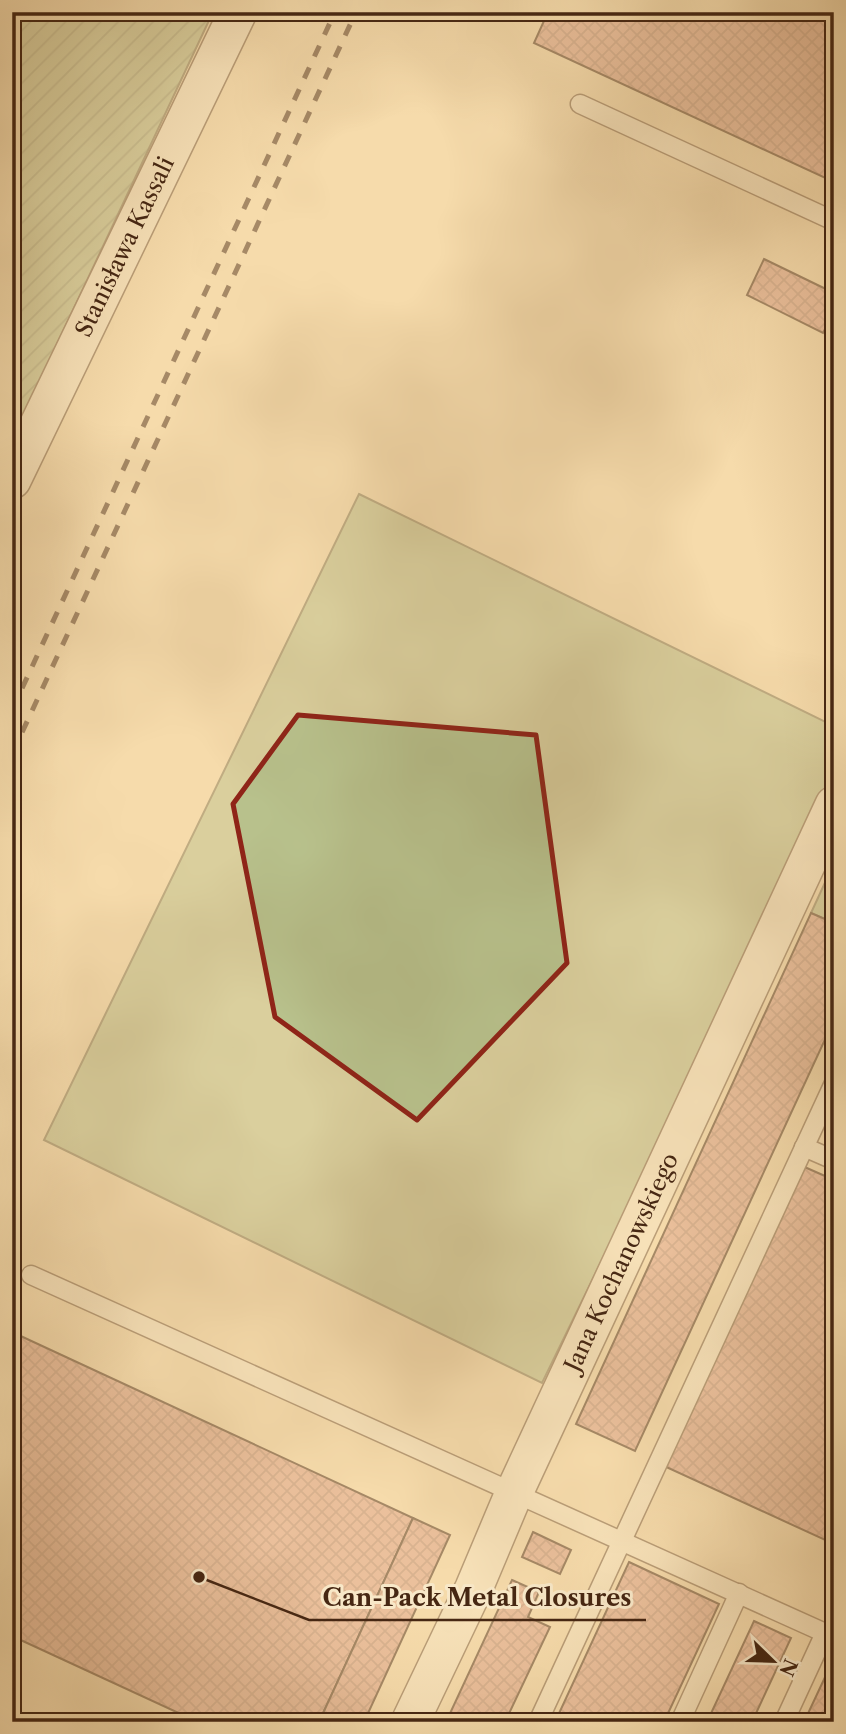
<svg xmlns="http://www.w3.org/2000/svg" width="846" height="1734" viewBox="0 0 846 1734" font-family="'Libre Caslon Text',serif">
  <defs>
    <pattern id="garden-furrows" width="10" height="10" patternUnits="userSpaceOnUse" patternTransform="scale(1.75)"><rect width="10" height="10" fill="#b8c18c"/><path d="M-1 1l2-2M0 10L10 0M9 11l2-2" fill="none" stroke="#979d71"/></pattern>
    <pattern id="building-cross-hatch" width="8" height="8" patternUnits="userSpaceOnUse" patternTransform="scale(1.75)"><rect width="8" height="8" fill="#dea189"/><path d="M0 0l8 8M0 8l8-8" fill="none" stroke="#b6836f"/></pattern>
  </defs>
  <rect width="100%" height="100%" fill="#f5dbab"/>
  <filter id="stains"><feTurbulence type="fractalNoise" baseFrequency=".00286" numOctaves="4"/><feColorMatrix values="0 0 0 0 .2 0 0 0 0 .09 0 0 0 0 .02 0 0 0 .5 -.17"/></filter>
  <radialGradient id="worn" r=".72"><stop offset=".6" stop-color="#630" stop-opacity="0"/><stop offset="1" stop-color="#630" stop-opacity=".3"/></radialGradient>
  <!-- green -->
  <g fill="#b8c18c" stroke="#7f7450" stroke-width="2">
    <polygon points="359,494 834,726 834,784 542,1383 44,1140"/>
    <polygon points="834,863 834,923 811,913"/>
  </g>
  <!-- garden -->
  <polygon fill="url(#garden-furrows)" stroke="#7f7450" stroke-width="2" points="12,12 213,12 12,440"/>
  <!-- building -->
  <g fill="url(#building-cross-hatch)" stroke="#462713" stroke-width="2">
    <polygon points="548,12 834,14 834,182 534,43"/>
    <polygon points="764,259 834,293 834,312 823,333 747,295"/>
    <polygon points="811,913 834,923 834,1020 635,1451 576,1424"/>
    <polygon points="834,1096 834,1133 819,1127"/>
    <polygon points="800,1165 834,1180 834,1544 664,1466"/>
    <polygon points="12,1332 413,1518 319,1722 198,1722 12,1636"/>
    <polygon points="413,1518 450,1535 364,1722 319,1722"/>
    <polygon points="533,1532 571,1550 560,1574 522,1557"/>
    <polygon points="629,1562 719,1604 664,1722 555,1722"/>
    <polygon points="512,1580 539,1592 528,1617 550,1627 505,1722 446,1722"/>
    <polygon points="754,1621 791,1638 752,1722 707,1722"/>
    <polygon points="834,1658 834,1722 804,1722"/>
  </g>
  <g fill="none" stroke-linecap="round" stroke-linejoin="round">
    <defs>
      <g id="lane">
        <polyline points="580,104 834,221"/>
        <polyline points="804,1147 834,1160"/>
        <polyline points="31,1275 834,1637"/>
        <polyline points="538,1722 834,1083"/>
        <polyline points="680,1722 739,1593"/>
        <polyline points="784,1722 825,1633"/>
      </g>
      <g id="street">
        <path id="s1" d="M12,480L238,12"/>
        <path id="s2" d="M410,1722L474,1588L514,1493L834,805"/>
      </g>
    </defs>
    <!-- lane casing -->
    <use href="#lane" stroke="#725439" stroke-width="21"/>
    <!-- street casing -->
    <use href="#street" stroke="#725439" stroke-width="40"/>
    <!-- lane -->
    <use href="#lane" stroke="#f8e8c8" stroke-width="18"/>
    <!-- street -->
    <use href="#street" stroke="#f8e8c8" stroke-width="37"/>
    <!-- rail -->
    <g stroke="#462713" stroke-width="5" stroke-dasharray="12 12" stroke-linecap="butt">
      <polyline points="12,710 335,12"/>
      <polyline points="12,754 356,12"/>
    </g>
  </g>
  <!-- marked area -->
  <path d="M0 0H846V1734H0ZM298,715L536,735L567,963L417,1120L275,1017L233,804Z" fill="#f5dbab" fill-opacity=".55" fill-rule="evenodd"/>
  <path fill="none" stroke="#8f2418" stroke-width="5" stroke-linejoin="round" d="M298,715L536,735L567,963L417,1120L275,1017L233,804Z"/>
  <g text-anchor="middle" stroke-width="6" stroke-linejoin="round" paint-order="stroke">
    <!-- street labels -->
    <g font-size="23" fill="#462713" stroke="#f8e8c8">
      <text dy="8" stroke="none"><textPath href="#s1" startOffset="259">Stanisława Kassali</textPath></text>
      <text dy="8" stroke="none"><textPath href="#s2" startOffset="506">Jana Kochanowskiego</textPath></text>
    </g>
  </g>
  <!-- callouts -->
  <path fill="none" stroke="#462713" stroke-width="2.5" d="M199 1577L309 1620H646"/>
  <circle fill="#462713" stroke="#f8e8c8" stroke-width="2.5" cx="199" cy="1577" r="7"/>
  <g font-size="24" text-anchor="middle" font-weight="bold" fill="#462713" stroke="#f8e8c8" stroke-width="6" stroke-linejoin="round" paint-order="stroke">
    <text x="477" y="1606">Can-Pack Metal Closures</text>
  </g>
  <!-- margin -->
  <rect width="846" height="1734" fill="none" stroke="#f5dbab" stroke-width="42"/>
  <rect x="14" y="14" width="818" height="1706" fill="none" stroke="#462713" stroke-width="3.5"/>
  <rect x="21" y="21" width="804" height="1692" fill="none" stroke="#462713" stroke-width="2"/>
  <!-- north arrow -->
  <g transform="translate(773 1661) rotate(113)" stroke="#f8e8c8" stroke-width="5" paint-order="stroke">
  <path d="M0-5L12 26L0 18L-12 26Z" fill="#462713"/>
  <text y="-10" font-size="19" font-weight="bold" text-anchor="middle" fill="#462713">N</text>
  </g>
  <rect width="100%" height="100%" filter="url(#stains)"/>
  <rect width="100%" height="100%" fill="url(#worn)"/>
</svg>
